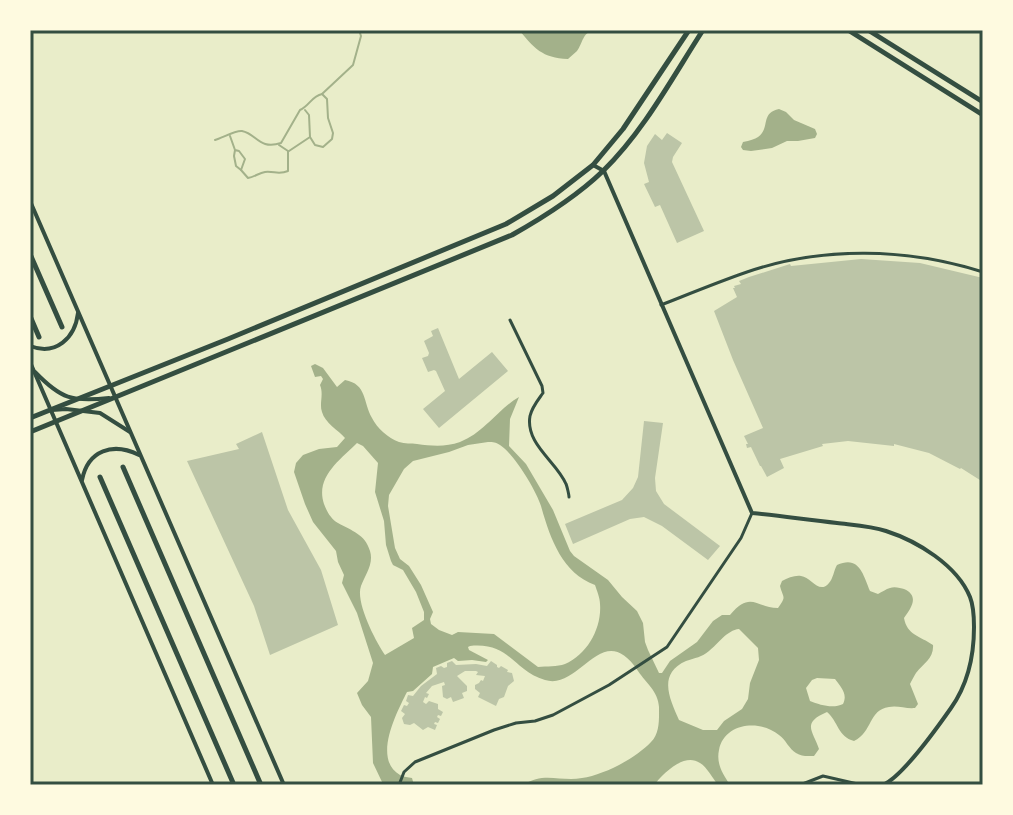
<svg xmlns="http://www.w3.org/2000/svg" width="1013" height="815" viewBox="0 0 1013 815" font-family="Quicksand,sans-serif">
  <rect width="100%" height="100%" fill="#e9edc9"/>
  <!-- water -->
  <g fill="#a3b18a" fill-rule="evenodd">
    <path d="M519,30H594C582,33 583,43 577,51C574,54 571,56 568,59C542,58 534,48 519,30Z"/>
    <path d="M779,109L786,112L794,120L815,129L817,134L815,138L798,141H787L772,148L751,151L743,150L741,147L743,142C778,137 755,114 779,109Z"/>
    <path d="M315,364L323,368L337,387L345,380C367,384 363,402 372,418C377,428 388,438 399,442C405,444 411,443 417,444C432,446 446,447 460,442C484,433 498,409 519,397L510,419L509,446L526,464L553,510L570,551L574,556L608,580L622,597L637,611L643,623L645,642L648,650L659,673H662L670,661L697,642L713,621L722,615H730C751,590 756,608 778,608C787,596 783,598 780,586L782,581C788,578 795,575 801,576C811,577 819,595 829,583C833,579 834,570 837,565C859,555 863,574 870,591L878,594C882,592 886,589 890,588C894,586 901,588 904,589C920,596 911,608 904,618C907,635 920,636 933,645C934,658 924,663 916,673C914,676 912,680 910,684L918,704L915,708C906,709 897,705 889,707C868,710 873,732 854,741C838,737 838,721 827,712C801,723 813,731 819,749L814,756C808,756 802,757 796,753C789,749 786,740 779,735C760,719 724,723 719,750C716,764 723,774 730,785H718C713,779 707,767 700,763C684,752 663,774 654,785H523C544,771 560,782 582,778C604,775 636,758 651,742C660,733 659,719 659,707C658,691 646,683 638,671C602,617 581,691 545,680C513,671 511,642 470,646L468,647L469,650L488,660L486,662L472,660L458,661L454,658L433,667L432,674L413,691L407,692C397,712 372,759 400,775C404,777 408,777 412,778L414,785L383,784L373,763L371,717L362,705L357,693L368,681L373,663L357,613L342,583L344,575L338,562L336,551L313,522L305,504L294,472L296,463L303,455L319,449L337,447L345,438C338,430 325,423 322,412C319,403 324,395 320,385L323,379L321,376L315,377L311,366ZM488,442C494,442 495,442 500,445C514,454 536,490 541,506C550,538 562,573 595,585C597,591 600,598 600,604C602,628 587,655 565,664C557,667 547,666 538,667L494,634L458,632L452,635L439,630L431,624L430,619L433,612L421,585L409,566L400,559L395,548L388,506L389,495L404,469L413,461L449,452L468,445ZM357,443L363,446L378,463L375,492L384,521L386,545L391,561L393,565L403,570L416,592L424,612V620L412,628L414,638L385,655C376,642 355,602 361,586C365,575 374,564 370,551C365,534 352,531 338,523C331,519 327,512 324,504C315,477 340,460 357,443ZM739,629L758,648L759,660L750,683L748,699L742,709L724,721L717,730H703L679,720C670,699 657,674 686,661C695,658 702,657 709,651C718,644 727,630 739,629ZM817,678L835,679C841,687 848,694 843,704C833,709 820,705 810,701L806,688L812,680Z"/>
  </g>
  <g fill="none" stroke-linecap="round" stroke-linejoin="round">
    <!-- stream -->
    <g stroke="#a3b18a" stroke-width="2">
      <polyline points="230,136 235,150 234,156 236,166 241,170 245,159 239,151 235,150"/>
      <polyline points="310,137 315,145 323,147 332,139 333,133 328,118 327,99 322,94"/>
      <path d="M215,140C222,138 236,130 242,131C257,134 259,150 281,143L300,110C309,106 312,96 322,94L353,65L361,36L359,30"/>
      <polyline points="289,151 310,137 309,115 305,110"/>
      <path d="M241,170L248,178C254,177 259,173 265,172C274,171 279,175 288,171V151L279,145"/>
    </g>
  </g>
  <!-- building -->
  <g fill="#bcc5a7">
    <polygon points="667,133 682,143 673,157 672,162 704,231 677,243 660,205 655,207 644,184 649,182 644,163 647,146 655,134 662,140"/>
    <polygon points="861,259 920,263 983,278 983,482 961,468 960,469 929,453 894,444 894,446 848,441 822,444 823,446 780,459 784,468 767,477 761,466 760,466 751,447 747,448 746,444 748,444 744,436 763,428 733,360 714,311 737,297 733,288 735,288 734,286 741,284 739,281 749,277 790,264 791,266"/>
    <polygon points="438,328 459,379 492,352 508,371 439,428 423,409 445,391 436,371 434,370 428,372 422,358 428,356 429,353 424,341 433,336 431,331"/>
    <polygon points="644,421 663,423 655,478 656,491 664,504 720,546 708,560 662,526 644,517 630,519 573,544 565,524 622,500 633,488 638,477"/>
    <polygon points="262,432 288,510 321,570 338,625 270,655 254,606 187,461 239,449 236,444"/>
    <polygon points="452,661 456,665 476,664 487,666 491,661 497,665 497,667 499,668 501,666 508,670 507,672 512,673 514,681 508,686 504,697 499,699 496,706 478,697 480,693 475,689 475,685 479,683 481,680 483,681 485,676 476,675 478,672 476,671 465,671 457,676 467,686 467,691 462,693 464,698 453,702 451,697 447,699 443,697 442,686 445,685 444,682 432,686 426,693 429,694 427,698 425,697 423,702 426,704 429,701 438,704 438,709 443,712 441,716 438,715 437,717 440,719 438,723 435,722 434,724 437,725 435,730 428,727 423,730 414,723 410,725 404,724 402,718 405,714 401,711 404,705 407,706 409,703 406,701 408,695 413,696 421,686 437,674 436,668 441,666 444,668 447,667 447,663"/>
  </g>
  <g fill="none" stroke-linecap="round" stroke-linejoin="round">
    <!-- pedestrian -->
    <path stroke="#344e41" stroke-width="3" d="M510,320L542,386L543,393C538,400 532,407 530,416C525,444 557,462 566,484C567,486 569,495 569,497"/>
    <!-- minor -->
    <g stroke="#344e41" stroke-width="3">
      <path d="M661,305C689,294 718,282 747,272C822,246 908,248 983,272"/>
      <polyline points="399,785 404,772 415,762 494,730 516,723 535,721 553,715 609,685 667,647 741,538 752,513"/>
      <polyline points="800,785 823,776 862,785"/>
    </g>
    <!-- tertiary -->
    <g stroke="#344e41" stroke-width="4">
      <path d="M593,165L604,171L752,513C781,516 809,520 837,523C853,525 871,526 886,531C917,541 957,565 970,597C974,607 974,617 974,627C974,656 968,684 951,708C937,728 903,776 883,785"/>
      <polyline points="30,201 284,785"/>
      <path d="M30,346C56,356 75,338 78,313"/>
      <polyline points="30,362 213,785"/>
      <path d="M35,372C61,399 72,402 109,398"/>
      <polyline points="52,410 66,409 100,413 130,432"/>
      <path d="M82,480C88,450 113,442 139,455"/>
    </g>
    <!-- secondary -->
    <g stroke="#344e41" stroke-width="5">
      <polyline points="848,30 983,115"/>
      <polyline points="868,30 983,102"/>
      <polyline points="30,418 228,339 506,224 553,196 593,165 623,129 689,30"/>
      <path d="M30,432L512,235C544,217 576,197 603,171C644,131 672,78 703,30"/>
    </g>
    <!-- primary -->
    <g stroke="#344e41" stroke-width="5">
      <polyline points="30,254 62,327"/>
      <polyline points="30,316 39,337"/>
      <polyline points="123,467 261,785"/>
      <polyline points="100,477 234,785"/>
    </g>
  </g>
  <!-- border -->
  <rect width="1013" height="815" fill="none" stroke="#fefae0" stroke-width="64"/>
  <rect x="32" y="32" width="949" height="751" fill="none" stroke="#344e41" stroke-width="3"/>
</svg>
